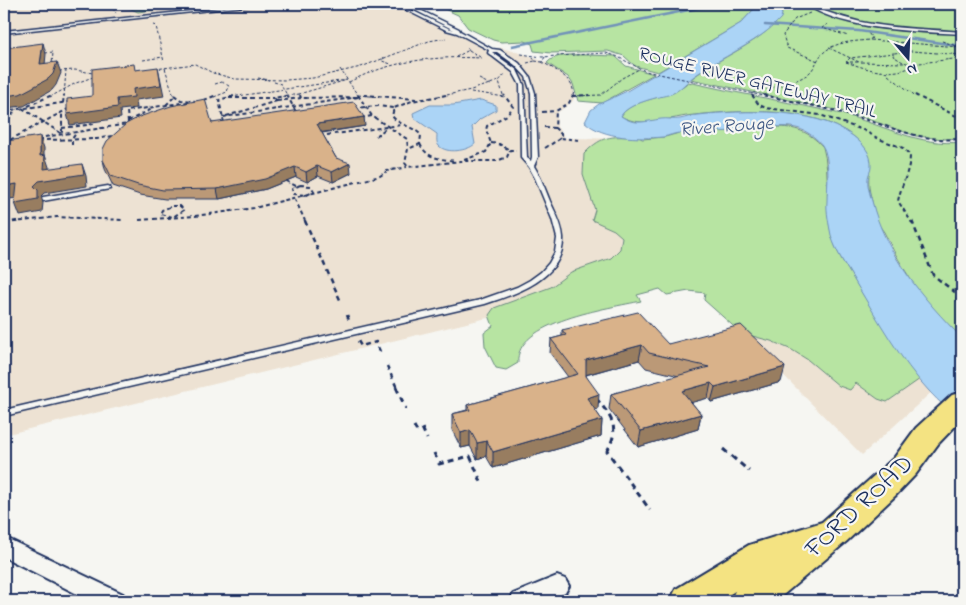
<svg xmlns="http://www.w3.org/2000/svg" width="966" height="605" viewBox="0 0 966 605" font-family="'Indie Flower',sans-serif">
  <rect width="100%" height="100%" fill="#f6f6f2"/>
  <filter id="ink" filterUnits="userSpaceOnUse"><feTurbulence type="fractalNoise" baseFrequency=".02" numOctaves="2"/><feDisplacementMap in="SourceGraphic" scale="10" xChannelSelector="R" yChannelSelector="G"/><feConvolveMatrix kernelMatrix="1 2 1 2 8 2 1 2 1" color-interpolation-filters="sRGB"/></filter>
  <g filter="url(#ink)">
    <!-- built -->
    <polygon fill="#ede2d3" points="4,4 217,4 225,8 265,4 399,4 489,49 502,48 527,55 547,63 561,72 573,84 575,97 572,102 557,113 557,127 563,134 564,138 642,139 788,125 814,131 936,388 862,455 681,271 4,435"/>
    <!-- green -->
    <g fill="#b7e4a2" stroke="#698a80">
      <polygon points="120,4 196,4 138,12"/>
      <polygon points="433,4 752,4 754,9 741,23 658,72 635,66 624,56 608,51 551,53 534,51 532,44 525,41 501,42 493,40 468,28 458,15"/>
      <path d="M776,4H962V138L944,139L916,136L850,113L691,79C716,59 766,41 782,14Z"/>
      <path d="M587,55L615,56L626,66L654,74L602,103L578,101L573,84L568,77L547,63C555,53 575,55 587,55Z"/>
      <path d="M688,82C739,94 791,102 841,114C882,124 919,147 962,142V311L958,315V322L962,326V338C951,326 937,315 927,303C911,281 896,257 884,232C881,228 878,224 876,219C874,212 873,204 871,197C863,169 881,158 853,136C812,106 742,110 694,115C673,117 641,129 621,116C631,98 672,99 688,82Z"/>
      <path d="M775,127C795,127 809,131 823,147C831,175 824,205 831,233C835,251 846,266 855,281C875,315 896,347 920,379L887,402L878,399L856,383L850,390L839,386L808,360L792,350L771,341L741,333L704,300L705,293L689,291L667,295L660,289L637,295L641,301C610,308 514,321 518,363L506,370L496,368L485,346L484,333L493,326L489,315L494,308L551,287L571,272L611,258L620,249L622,237L614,230L592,220L595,210L583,174L584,154C604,133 613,137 639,137L642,139L665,137L679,133L734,131Z"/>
    </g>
    <!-- water -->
    <g fill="#abd4f6" stroke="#7192b9">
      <path d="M753,4H776L782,14L781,18C760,42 719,58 693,77C684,84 679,92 668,95C655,98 627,104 621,116C635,126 646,121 661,119C667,118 674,120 680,119C686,118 692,115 698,115C745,110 813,107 853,136C863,144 872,153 871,167C871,171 868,175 868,178C867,186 870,194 872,201C885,254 924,300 962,338V422C951,412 939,402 929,391C901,361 878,320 857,285C848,269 836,253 831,235C829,225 826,211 827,201C827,186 831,158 822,145C819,141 813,136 808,133C791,122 768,128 749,130C726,132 703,132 681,133C674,133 669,136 663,137C639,139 604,139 585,122L591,110L599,104L627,91L741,23L754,9Z"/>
      <path d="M481,100L496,105V110L480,119L472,127L475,144C467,151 447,154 439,146C436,143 437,138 437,134L414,118L413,113L430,105H453Z"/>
    </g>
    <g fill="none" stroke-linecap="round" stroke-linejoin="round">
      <!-- stream -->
      <g stroke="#7192b9" stroke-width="2.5">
        <polyline points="765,25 859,31 962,46"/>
        <polyline points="512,46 718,4"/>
      </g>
      <defs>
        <g id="lane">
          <polygon points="87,4 92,4 99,7 96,8"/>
          <polygon points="254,4 264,4 4,33 4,31"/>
          <path d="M394,4H399L448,28L454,30L403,4H408L459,29L460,31L492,49L500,50L519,63L530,77L535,93L538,157L534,166C541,177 545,189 550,201C555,212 562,224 563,237C565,278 516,294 485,304L4,416V410L480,300L517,287L530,280L541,272L549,263L555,252L557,238L552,219L535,178L529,167L521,158L520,85L513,72L488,53L489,50L457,33L446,30ZM492,52H497L515,65L526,77L531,93L532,157L531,161L527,158L524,85L517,70Z"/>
          <path d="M805,4C813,3 819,9 827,12C838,16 849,19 861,22C894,29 928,29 962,32V34C915,31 845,31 805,4Z"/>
          <polygon points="108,186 110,187 110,189 43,201 40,199 43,197"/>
        </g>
        <g id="street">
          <polygon points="4,537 123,594 126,601 91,601 4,557"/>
          <polygon points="557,576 565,579 569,586 565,593 547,601 510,601 513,594"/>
        </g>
        <polygon id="primary" points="962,392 962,419 938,444 916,474 895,496 847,541 776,601 730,601 735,591 719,601 670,601 676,589 749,545 822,522 894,458 916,428 952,395"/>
      </defs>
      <!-- lane casing -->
      <use href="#lane" stroke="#1b2f5e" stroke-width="3"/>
      <!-- street casing -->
      <use href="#street" stroke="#1b2f5e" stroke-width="4"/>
      <!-- primary casing -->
      <use href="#primary" stroke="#1b2f5e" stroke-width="4"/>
      <!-- path-far3 -->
      <g stroke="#1b2f5e" stroke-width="1" stroke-dasharray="3 2" stroke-linecap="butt">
        <polyline points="116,4 113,9 116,13"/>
        <polyline points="104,6 115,4"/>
        <polyline points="810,13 795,19 783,35 787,48 818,61"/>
        <polyline points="828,24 822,28 848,36"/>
        <polyline points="153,25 156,26 164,62"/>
        <polyline points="870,40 959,47"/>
        <polyline points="942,41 962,48"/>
        <polyline points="829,48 859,62 904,63"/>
        <polyline points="469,50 480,57"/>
        <polyline points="45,53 53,52 52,65"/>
        <polyline points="521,54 542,57 606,53 616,56 645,71 769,97"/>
        <polyline points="962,55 912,51 894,53 893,56 903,62 911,64 962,58"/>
        <polyline points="384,57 382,61 391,64"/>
        <polyline points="456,57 469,50 467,47"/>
        <polyline points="143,60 163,57"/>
        <polyline points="535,61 542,62 545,57"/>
        <path d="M542,62C554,69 577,80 573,97"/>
        <path d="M846,62C870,70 890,77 914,66"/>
        <polyline points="858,62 846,62 850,58 894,53"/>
        <polyline points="527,63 535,61 533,58"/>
        <polyline points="165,68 174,97"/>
        <polyline points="155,69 195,64 213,73 235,79 286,80 313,78 361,67 429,41 446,38"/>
        <polyline points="340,69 359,97"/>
        <polyline points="59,71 75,70 93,73"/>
        <polyline points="888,75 917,97"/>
        <polyline points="258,78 269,80"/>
        <polyline points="479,79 491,85"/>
        <polyline points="274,82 281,84 288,97"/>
        <path d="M349,82C392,60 435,56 482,58"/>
        <polyline points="215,84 222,82"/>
        <polyline points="471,92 505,97"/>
        <polyline points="358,95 382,97"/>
        <polyline points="503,95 499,81 505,74"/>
        <polyline points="573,96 601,95 622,78 639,69"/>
        <polyline points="50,97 76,83 93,77"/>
        <polyline points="64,97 66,70"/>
        <polyline points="214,97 227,92 229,86 222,82"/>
        <polyline points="231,97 347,80 299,94"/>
        <polyline points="282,97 299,94 300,97"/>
        <polyline points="437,97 471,90 499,81"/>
        <path d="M753,97L751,94C768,87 796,84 809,73C815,68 817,59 822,54C835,41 852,42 869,40L872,38L868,33"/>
      </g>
      <!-- path-far2 -->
      <g stroke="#1b2f5e" stroke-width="2" stroke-dasharray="4 3" stroke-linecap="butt">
        <polyline points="174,95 181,100 196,101"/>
        <polyline points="287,95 296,112"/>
        <polyline points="300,95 301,98"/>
        <polyline points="358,95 372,116 407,139 408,149"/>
        <polyline points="364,95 416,99"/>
        <path d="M446,95L412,101L394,108L392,116C400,126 413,126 421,135L420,144L408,149L405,163L408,167L461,161H497L507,157L510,150H516"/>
        <path d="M752,95L759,105L766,108L820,115L863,130L879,139L903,148L910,155C910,171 901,185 898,201L912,223"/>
        <path d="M763,95C790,101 819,106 846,114C886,124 920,143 962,139"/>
        <polyline points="915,95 962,119"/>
        <polyline points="573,96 590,95"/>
        <polyline points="229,98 274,98"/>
        <polyline points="204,100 217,95"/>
        <polyline points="277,101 223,117 359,97 301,98"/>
        <polyline points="277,101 274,98 290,95"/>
        <polyline points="277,101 301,98"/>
        <polyline points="63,103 64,95"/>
        <polyline points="166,105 174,97"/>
        <polyline points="28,106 52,95"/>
        <polyline points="22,108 62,134 62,112"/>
        <polyline points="354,108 378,106 393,108"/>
        <polyline points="4,111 69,102"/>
        <polyline points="542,112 556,111"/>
        <polyline points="361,118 372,116"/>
        <polyline points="128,121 150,110 150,107"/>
        <polyline points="128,123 127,111 188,102"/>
        <polyline points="224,123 219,100 237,95"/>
        <polyline points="4,127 16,109"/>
        <polyline points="544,127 555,128"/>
        <polyline points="62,128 94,124"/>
        <polyline points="320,136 401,125"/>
        <polyline points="376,136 385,129"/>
        <polyline points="38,138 128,124"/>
        <polyline points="561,138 580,140"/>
        <polyline points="39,140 97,139 113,136"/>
        <polyline points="4,143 68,109"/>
        <polyline points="491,143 499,144 510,150"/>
        <path d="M420,144C427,159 441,159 456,161"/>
        <polyline points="72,145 72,139 77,132"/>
        <polyline points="545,148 561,138 561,134 555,128 556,111 569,103 573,95"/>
        <polyline points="464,160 486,152 491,143 486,130 487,126 507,115 513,107 504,95"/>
        <polyline points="286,181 296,186"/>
        <polygon points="300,185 311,186 314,191 307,195 293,194 292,189"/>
        <polyline points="295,199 306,223"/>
        <polygon points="172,206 180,206 184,210 173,217 160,214 162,210"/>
        <polyline points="139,220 195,216 254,208 380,176 387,171 407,167"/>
        <polyline points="6,223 57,217 123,220"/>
      </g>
      <!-- path-far1 -->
      <g stroke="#1b2f5e" stroke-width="2.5" stroke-dasharray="5 4" stroke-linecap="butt">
        <polyline points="305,221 341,302"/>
        <polyline points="912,221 933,275 956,293"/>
        <polyline points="4,223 18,221"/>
        <polyline points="962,281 958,285 957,299 962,308"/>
        <polyline points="347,315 350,323"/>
        <polyline points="358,341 361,346 376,342 381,354"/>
        <polyline points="387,366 397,388"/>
      </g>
      <!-- path -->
      <g stroke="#1b2f5e" stroke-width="3" stroke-dasharray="6 5" stroke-linecap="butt">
        <polyline points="396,387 406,409"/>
        <path d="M596,398C611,417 621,427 607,451L650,510"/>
        <polyline points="414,426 416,430 422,428 427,439"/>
        <polyline points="723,449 749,471"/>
        <polyline points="434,453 439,464 470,456 482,484"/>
      </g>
      <!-- lane -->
      <use href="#lane" fill="#f6f6f2" fill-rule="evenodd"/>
      <!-- street -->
      <use href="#street" fill="#f6f6f2" fill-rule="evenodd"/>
      <!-- primary -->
      <use href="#primary" fill="#f4e382" fill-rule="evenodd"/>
    </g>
    <!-- wall -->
    <g fill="#b97" stroke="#1b2f5e">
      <polygon points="212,123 365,126 322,133 336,158 351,173 333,182 318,176 307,182 296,177 266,189 219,199 165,199 140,195 113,186 105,169 103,160"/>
      <polygon points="562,330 668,344 781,382 711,402 708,398 691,402 701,414 698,429 638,447 609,409 611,394 679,376 646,368 639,360 586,375 598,409 595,410 602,420 601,436 493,468 486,456 477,459 470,446 461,448 452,430 452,414 467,410 467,405 568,377 550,353 551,339 562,336"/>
    </g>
    <!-- shaded-wall -->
    <g fill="#987d61" stroke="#1b2f5e">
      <polygon points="43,43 46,54 44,75 40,64"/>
      <polygon points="57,62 61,73 56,85 52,90 24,106 4,108 4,96"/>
      <polygon points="158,67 164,96 136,100 137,108 120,110 121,118 70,125 67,114 117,99 133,89"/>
      <polygon points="364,117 365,126 318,133 317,124"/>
      <polygon points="40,136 44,148 44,165 45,155 49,167 49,179 82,164 86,176 87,186 44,193 41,196 43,203 42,212 20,216 15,203 34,186 40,156"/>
      <polygon points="350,163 351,173 333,182 332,172"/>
      <polygon points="317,166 318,176 307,182 306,172"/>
      <polygon points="295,167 296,177 266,189 219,199 217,189"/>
      <polygon points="17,184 22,197 4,200 4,186"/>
      <polygon points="642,345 639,360 585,375 586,360"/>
      <polygon points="785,367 781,382 711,402 715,387"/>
      <polygon points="711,383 708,398 679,406 682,391"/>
      <polygon points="599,394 598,409 585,413 587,398"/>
      <polygon points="701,414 698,429 638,447 641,431"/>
      <polygon points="602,420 601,436 493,468 493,452"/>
      <polygon points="470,430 470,446 461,448 461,433"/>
      <polygon points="487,441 486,456 477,459 477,443"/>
    </g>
    <!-- building -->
    <g fill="#d9b28a" stroke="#1b2f5e">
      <polygon points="43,43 40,64 57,62 53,74 48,79 20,94 4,96 4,48"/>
      <polygon points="134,64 135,70 158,67 161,85 133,89 134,97 117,99 118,107 67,114 67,99 92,96 92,69"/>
      <polygon points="205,99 212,123 354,102 364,117 317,124 336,158 350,163 332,172 317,166 306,172 295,167 265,179 217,189 163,190 138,185 111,176 103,160 103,149 107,141 126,124 139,117 171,106"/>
      <polygon points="40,136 40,156 45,155 44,169 82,164 84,174 39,181 34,186 38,190 38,199 15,203 17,184 4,186 4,155 7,141"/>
      <polygon points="638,312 668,344 741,325 785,367 715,387 711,383 682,391 701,414 641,431 611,394 709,367 649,353 642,345 586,360 586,376 599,394 587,398 602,420 493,452 487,441 477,443 470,430 461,433 452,414 470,410 467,405 578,374 551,339 566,335 562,330"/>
    </g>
  </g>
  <g text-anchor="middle" stroke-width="4.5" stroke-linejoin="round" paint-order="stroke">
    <!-- far-street labels -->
    <g font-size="19" fill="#1b2f5e" stroke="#f6f6f2">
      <text transform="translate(758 81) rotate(14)" y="7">ROUGE RIVER GATEWAY TRAIL</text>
    </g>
    <!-- far-water labels -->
    <g font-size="20" font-style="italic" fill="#3f5884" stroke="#f6f6f2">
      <text transform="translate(726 125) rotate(-4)" y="7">River Rouge</text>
    </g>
    <!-- near-street labels -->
    <g font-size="26" fill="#1b2f5e" stroke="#f6f6f2">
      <text transform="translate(858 505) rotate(-43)" y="9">FORD ROAD</text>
    </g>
  </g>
  <!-- margin -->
  <rect width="966" height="605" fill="none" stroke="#f6f6f2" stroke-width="20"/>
  <rect x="10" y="10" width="946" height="585" fill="none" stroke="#1b2f5e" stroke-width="2" filter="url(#ink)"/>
  <!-- north arrow -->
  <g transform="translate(908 58) rotate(161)" stroke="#f6f6f2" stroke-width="4" paint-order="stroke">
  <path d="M0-4L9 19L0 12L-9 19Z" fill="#1b2f5e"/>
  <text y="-8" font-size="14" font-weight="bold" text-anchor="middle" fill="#1b2f5e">N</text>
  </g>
</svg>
